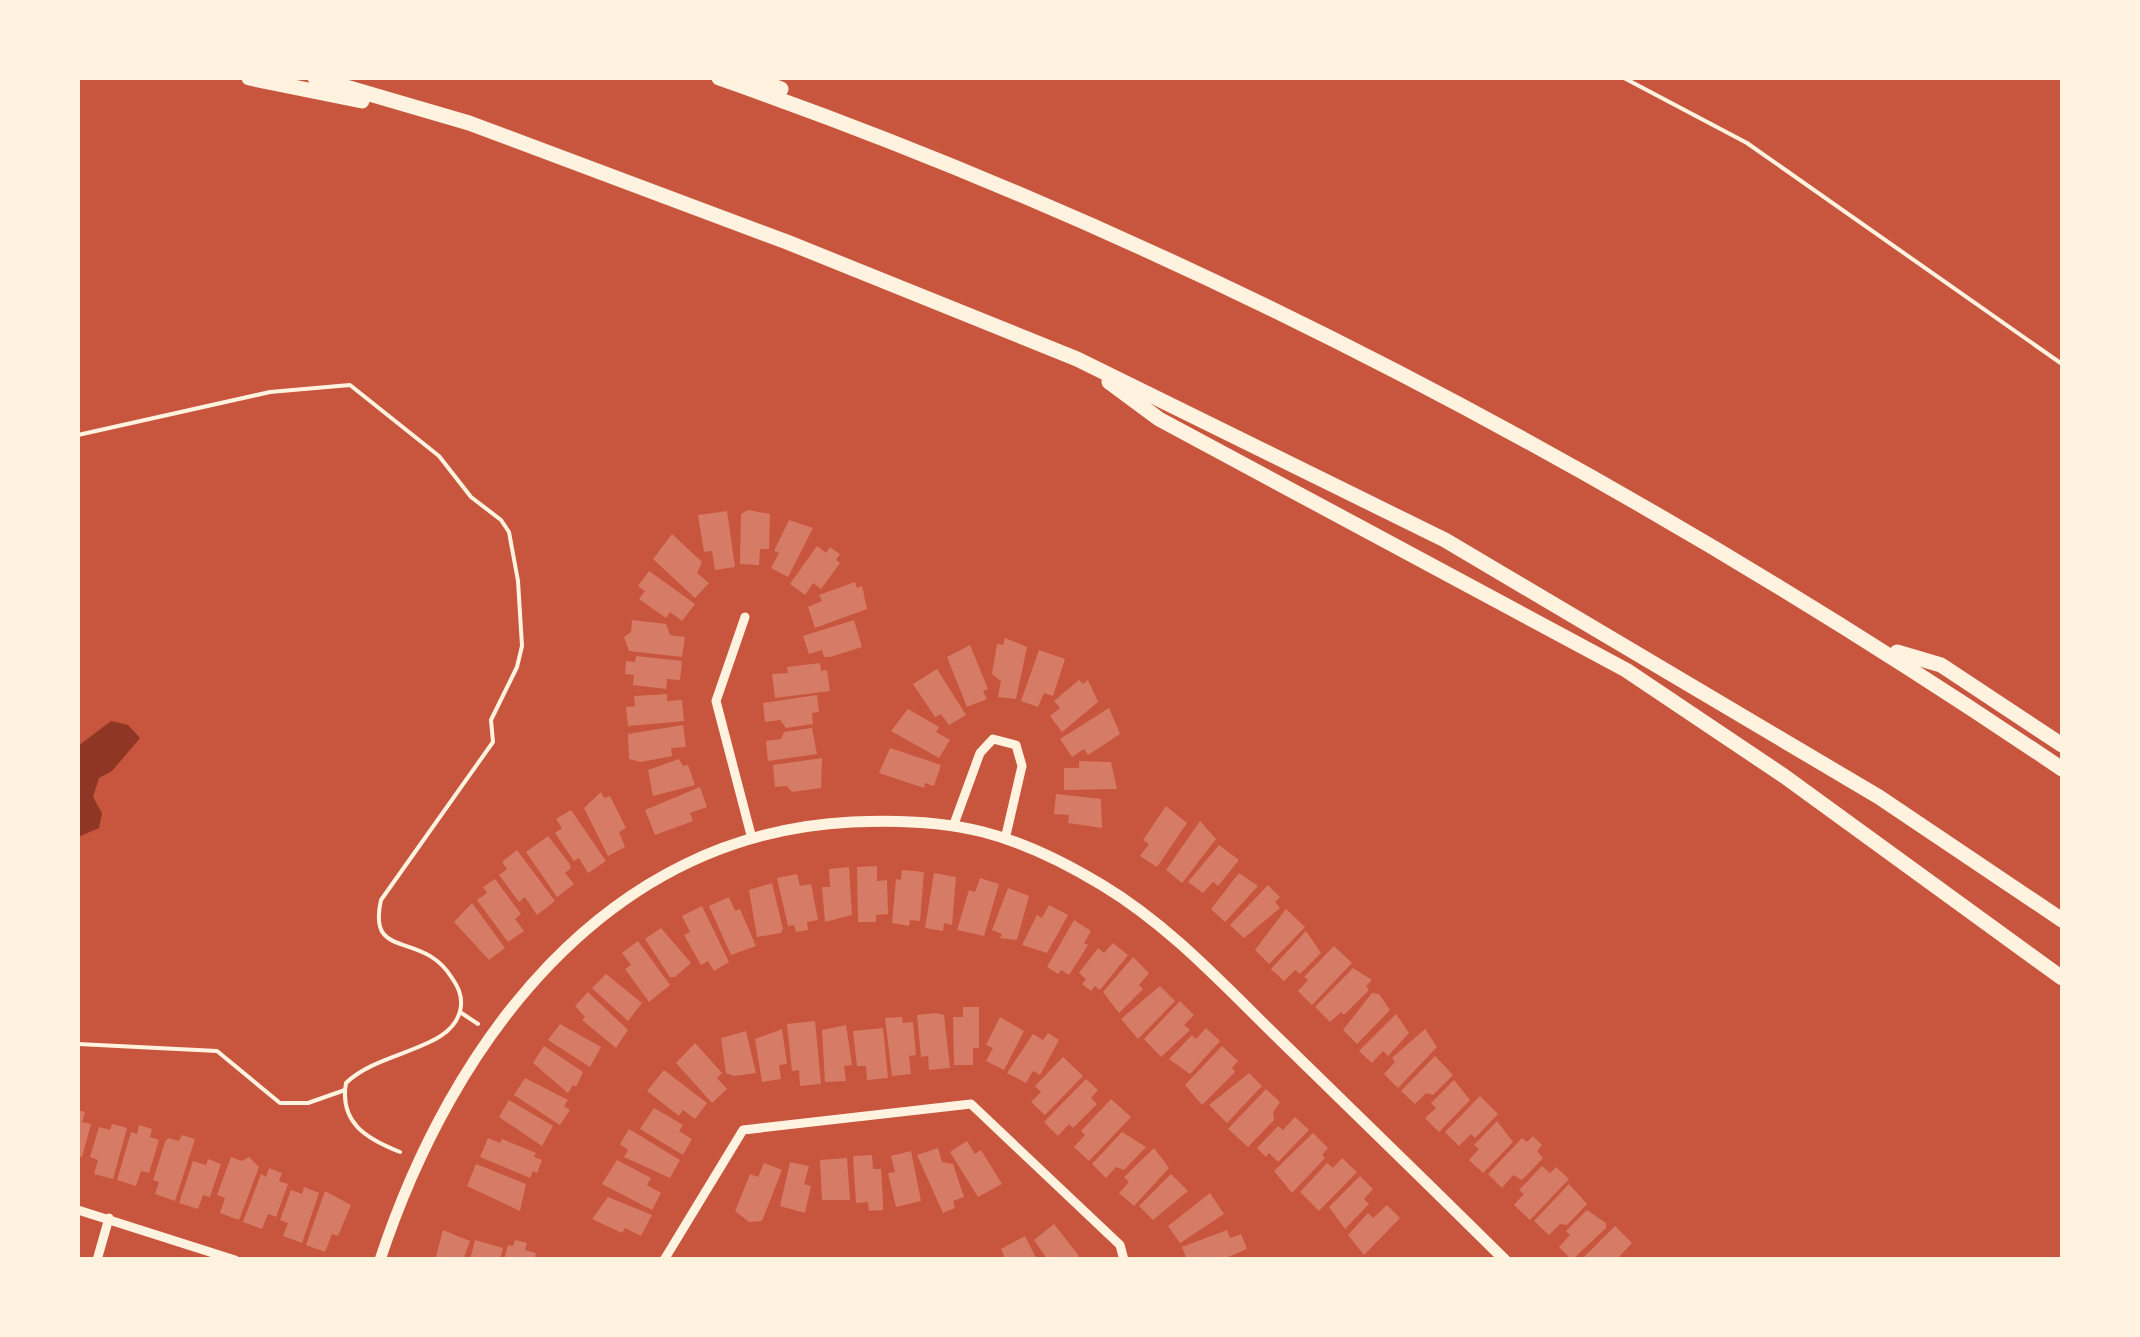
<svg xmlns="http://www.w3.org/2000/svg" width="2140" height="1337" viewBox="0 0 2140 1337" font-family="Signika,sans-serif">
  <rect width="100%" height="100%" fill="#c8553d"/>
  <!-- water -->
  <polygon fill="#8f3625" points="111,721 128,725 140,738 112,771 99,778 93,797 102,813 99,828 78,837 78,746"/>
  <!-- building -->
  <g fill="#d67c66">
    <polygon points="748,510 770,514 769,549 760,549 759,565 740,564 741,514"/>
    <polygon points="727,511 735,567 715,570 712,551 704,552 698,515"/>
    <polygon points="789,520 813,528 788,577 771,568 779,553 774,551"/>
    <polygon points="672,534 702,562 697,573 709,583 695,598 653,559"/>
    <polygon points="817,546 826,553 830,547 840,554 836,560 840,563 821,589 813,583 805,595 790,584"/>
    <polygon points="649,571 695,604 682,621 670,612 666,618 639,599 645,591 638,586"/>
    <polygon points="855,582 857,588 862,586 867,609 815,628 808,607 822,601 819,595"/>
    <polygon points="632,620 666,624 670,635 685,637 682,657 629,651 624,637 631,632"/>
    <polygon points="854,620 862,647 830,657 824,657 822,650 809,654 803,636"/>
    <polygon points="1005,638 1027,647 1016,699 998,697 1001,681 992,674 997,644 1003,645"/>
    <polygon points="970,645 988,689 983,691 987,699 967,707 947,657"/>
    <polygon points="1039,650 1065,659 1053,696 1044,693 1038,707 1021,701"/>
    <polygon points="636,656 682,661 680,680 667,679 666,689 633,685 634,675 625,674 626,661 635,662"/>
    <polygon points="820,663 821,671 827,670 830,691 775,698 772,674 788,673 787,667"/>
    <polygon points="937,669 966,715 949,725 941,714 935,717 913,684"/>
    <polygon points="1079,680 1083,684 1088,680 1098,702 1062,732 1050,716 1060,708 1054,701"/>
    <polygon points="667,694 667,701 682,700 684,721 628,726 626,707 635,706 634,696"/>
    <polygon points="817,695 819,712 812,713 813,724 786,728 780,720 765,722 763,703"/>
    <polygon points="1109,708 1120,734 1088,755 1084,749 1072,757 1060,739"/>
    <polygon points="908,709 939,727 936,732 950,740 939,758 891,731"/>
    <polygon points="683,725 686,747 671,748 672,756 641,762 629,759 628,734"/>
    <polygon points="812,728 817,754 768,761 766,741 781,739 784,732"/>
    <polygon points="890,748 941,765 934,786 925,783 924,788 879,773"/>
    <polygon points="822,758 821,788 792,792 787,786 775,787 773,765"/>
    <polygon points="679,759 683,766 688,765 695,785 653,796 648,770"/>
    <polygon points="1079,761 1111,762 1117,789 1064,790 1064,768 1079,768"/>
    <polygon points="700,787 707,807 690,813 693,821 655,835 645,810"/>
    <polygon points="601,792 604,798 610,796 626,828 619,832 625,847 608,856 584,808"/>
    <polygon points="1056,794 1101,799 1102,828 1068,823 1069,815 1054,814"/>
    <polygon points="1166,806 1187,823 1157,867 1140,856 1149,844 1143,840"/>
    <polygon points="571,810 606,861 588,873 579,858 574,861 555,833 562,828 556,819"/>
    <polygon points="1200,821 1216,839 1182,883 1166,870"/>
    <polygon points="548,836 569,863 571,868 565,873 574,884 557,897 526,852"/>
    <polygon points="1219,845 1239,860 1218,886 1213,882 1203,893 1188,882"/>
    <polygon points="517,850 555,901 537,915 525,897 519,902 499,875 507,869 502,862"/>
    <polygon points="877,866 877,881 887,880 888,914 876,915 876,922 858,922 857,867"/>
    <polygon points="849,867 852,915 825,922 822,887 830,887 829,869"/>
    <polygon points="902,870 924,872 920,921 910,920 909,926 892,923 896,879 901,880"/>
    <polygon points="934,873 956,877 952,925 944,923 943,931 925,928"/>
    <polygon points="1239,873 1258,886 1225,922 1211,909"/>
    <polygon points="797,874 800,886 811,884 818,920 807,922 808,930 796,932 794,925 788,926 777,878"/>
    <polygon points="980,878 999,884 984,936 957,930 969,890 975,892"/>
    <polygon points="495,879 521,914 515,919 524,931 508,942 477,900 487,893 483,887"/>
    <polygon points="772,883 783,929 781,933 757,937 749,890"/>
    <polygon points="1268,885 1280,897 1275,902 1280,908 1244,938 1230,925"/>
    <polygon points="1008,888 1029,896 1017,940 1000,938 1002,934 992,930"/>
    <polygon points="729,897 735,911 740,909 756,946 731,955 709,906"/>
    <polygon points="472,903 505,948 489,960 454,922"/>
    <polygon points="1049,905 1068,915 1047,953 1022,945 1037,915 1042,918"/>
    <polygon points="702,906 729,962 714,971 708,961 701,965 684,935 690,932 682,916"/>
    <polygon points="1286,909 1305,927 1269,964 1255,950"/>
    <polygon points="1074,920 1091,931 1084,943 1088,945 1069,975 1061,970 1058,974 1047,967"/>
    <polygon points="661,928 691,963 675,977 670,977 645,939"/>
    <polygon points="1306,931 1321,953 1300,974 1295,970 1284,981 1271,969"/>
    <polygon points="638,941 670,985 649,1002 625,969 631,965 622,953"/>
    <polygon points="1113,943 1128,955 1100,990 1095,986 1091,991 1082,984 1086,979 1079,973 1098,948 1104,953"/>
    <polygon points="1334,946 1352,963 1312,1005 1298,991 1308,980 1304,977"/>
    <polygon points="1133,957 1149,973 1139,985 1143,989 1119,1013 1103,992"/>
    <polygon points="1353,968 1372,980 1366,986 1369,990 1344,1015 1341,1012 1330,1022 1315,1007"/>
    <polygon points="606,974 642,1003 628,1021 592,988"/>
    <polygon points="1160,986 1175,1001 1138,1039 1121,1019"/>
    <polygon points="588,992 628,1030 616,1048 582,1020 585,1017 575,1006"/>
    <polygon points="1372,993 1379,994 1390,1010 1357,1044 1343,1030"/>
    <polygon points="1180,1001 1194,1015 1184,1025 1190,1030 1161,1057 1144,1039"/>
    <polygon points="963,1007 979,1007 979,1048 973,1048 973,1065 954,1065 953,1017 963,1017"/>
    <polygon points="936,1013 944,1015 950,1068 929,1070 928,1056 921,1057 917,1015"/>
    <polygon points="1396,1014 1409,1033 1388,1056 1383,1051 1372,1063 1359,1051"/>
    <polygon points="902,1017 903,1023 913,1022 916,1055 909,1056 911,1074 892,1076 885,1018"/>
    <polygon points="1000,1017 1024,1031 1004,1070 986,1061 993,1048 986,1045"/>
    <polygon points="815,1021 821,1084 800,1086 799,1070 792,1071 787,1024"/>
    <polygon points="560,1024 601,1047 590,1067 548,1040"/>
    <polygon points="846,1025 852,1065 844,1066 846,1081 825,1082 822,1030"/>
    <polygon points="883,1028 888,1078 867,1080 866,1066 857,1066 853,1031"/>
    <polygon points="1206,1028 1220,1041 1190,1074 1169,1059 1192,1035 1196,1039"/>
    <polygon points="782,1029 787,1064 779,1065 781,1079 762,1082 755,1039"/>
    <polygon points="1425,1029 1437,1047 1398,1088 1384,1074 1395,1062 1392,1058"/>
    <polygon points="746,1031 756,1073 734,1076 726,1073 721,1038"/>
    <polygon points="1048,1033 1059,1040 1040,1075 1033,1071 1026,1083 1007,1073 1033,1034 1043,1040"/>
    <polygon points="695,1043 722,1073 717,1078 727,1089 712,1103 676,1063"/>
    <polygon points="544,1046 583,1072 576,1087 573,1085 568,1093 533,1063"/>
    <polygon points="1222,1046 1238,1061 1232,1068 1235,1072 1202,1105 1185,1085"/>
    <polygon points="1435,1056 1453,1075 1433,1095 1426,1093 1415,1104 1401,1091"/>
    <polygon points="1063,1057 1083,1076 1045,1115 1031,1102 1041,1092 1035,1086"/>
    <polygon points="664,1070 707,1103 695,1119 683,1110 679,1116 647,1091"/>
    <polygon points="1249,1073 1262,1086 1227,1123 1209,1105"/>
    <polygon points="525,1078 568,1100 564,1106 570,1110 560,1125 514,1095"/>
    <polygon points="1086,1079 1098,1090 1091,1098 1097,1104 1073,1128 1069,1124 1058,1136 1044,1122"/>
    <polygon points="1454,1080 1470,1100 1439,1132 1425,1118 1436,1108 1431,1103"/>
    <polygon points="1266,1089 1280,1102 1273,1112 1274,1120 1248,1147 1228,1129"/>
    <polygon points="1480,1096 1498,1114 1475,1138 1471,1134 1459,1146 1445,1132"/>
    <polygon points="1111,1099 1131,1117 1089,1161 1074,1147 1085,1135 1081,1131"/>
    <polygon points="509,1100 553,1126 542,1146 499,1117"/>
    <polygon points="654,1108 683,1125 679,1131 692,1139 683,1155 640,1129"/>
    <polygon points="78,1110 85,1112 82,1122 91,1124 82,1157 78,1156"/>
    <polygon points="1295,1117 1309,1130 1278,1162 1269,1153 1266,1157 1257,1148 1278,1126 1283,1130"/>
    <polygon points="1497,1121 1513,1142 1483,1173 1469,1160 1479,1149 1474,1145"/>
    <polygon points="112,1124 127,1128 113,1179 94,1174 98,1160 90,1157 99,1127 110,1130"/>
    <polygon points="139,1125 152,1129 150,1137 159,1140 149,1173 141,1171 136,1186 117,1180 131,1132 137,1134"/>
    <polygon points="629,1129 680,1160 670,1178 624,1157 628,1150 620,1144"/>
    <polygon points="1122,1132 1146,1147 1124,1170 1116,1167 1106,1178 1092,1164"/>
    <polygon points="1313,1133 1328,1148 1322,1155 1325,1158 1292,1193 1274,1171"/>
    <polygon points="182,1135 195,1139 175,1201 155,1194 159,1182 153,1180 165,1142 168,1138 179,1141"/>
    <polygon points="1533,1136 1542,1145 1537,1151 1543,1158 1522,1180 1513,1175 1502,1188 1488,1174 1522,1138 1527,1142"/>
    <polygon points="488,1138 500,1143 502,1139 536,1153 534,1157 542,1160 537,1173 533,1171 530,1178 480,1157"/>
    <polygon points="967,1141 975,1154 981,1150 1002,1184 978,1197 950,1152"/>
    <polygon points="938,1148 942,1162 953,1164 964,1197 953,1201 955,1208 943,1213 917,1155"/>
    <polygon points="1154,1148 1169,1168 1134,1206 1119,1193 1129,1182 1124,1177"/>
    <polygon points="911,1151 921,1201 896,1207 888,1173 895,1172 891,1156"/>
    <polygon points="872,1155 873,1169 881,1169 883,1201 883,1210 869,1211 868,1202 856,1203 853,1156"/>
    <polygon points="231,1157 242,1161 249,1157 259,1167 239,1220 220,1213 225,1198 217,1195"/>
    <polygon points="847,1158 850,1200 822,1200 820,1160"/>
    <polygon points="1342,1158 1357,1172 1319,1211 1300,1192 1327,1163 1333,1168"/>
    <polygon points="208,1159 221,1164 210,1197 203,1195 198,1209 179,1203 193,1161 206,1165"/>
    <polygon points="617,1160 651,1178 647,1185 661,1193 652,1210 602,1184"/>
    <polygon points="790,1162 809,1166 804,1184 811,1186 805,1213 780,1206"/>
    <polygon points="764,1163 782,1170 762,1221 749,1222 735,1211 750,1174 758,1177"/>
    <polygon points="476,1164 526,1184 520,1211 467,1186"/>
    <polygon points="1542,1166 1550,1173 1556,1167 1569,1179 1530,1220 1514,1205 1524,1194 1519,1190"/>
    <polygon points="269,1168 282,1173 279,1181 288,1184 276,1217 268,1214 262,1229 243,1222 261,1174 266,1177"/>
    <polygon points="1171,1174 1188,1191 1153,1220 1139,1206"/>
    <polygon points="1360,1176 1373,1189 1364,1199 1369,1204 1345,1229 1329,1207"/>
    <polygon points="1569,1184 1587,1204 1567,1225 1560,1224 1549,1235 1534,1221"/>
    <polygon points="304,1187 319,1193 302,1243 283,1236 288,1223 280,1220 291,1190 302,1194"/>
    <polygon points="325,1191 351,1205 338,1236 332,1234 325,1252 306,1245"/>
    <polygon points="1210,1193 1224,1214 1180,1243 1168,1226"/>
    <polygon points="608,1197 652,1215 641,1236 625,1228 622,1233 592,1219"/>
    <polygon points="1387,1205 1400,1218 1364,1255 1348,1235 1368,1213 1373,1218"/>
    <polygon points="1587,1210 1606,1223 1606,1228 1572,1260 1559,1247 1570,1235 1566,1231"/>
    <polygon points="1054,1224 1079,1256 1075,1260 1048,1260 1034,1240"/>
    <polygon points="1615,1226 1632,1243 1616,1260 1581,1260"/>
    <polygon points="443,1230 470,1241 463,1260 435,1260"/>
    <polygon points="1227,1230 1230,1238 1241,1234 1247,1249 1221,1260 1187,1260 1182,1247"/>
    <polygon points="1025,1236 1037,1260 1006,1260 1001,1249"/>
    <polygon points="475,1240 503,1248 500,1260 470,1260"/>
    <polygon points="515,1240 527,1243 525,1250 536,1253 534,1260 504,1260 508,1245 513,1246"/>
  </g>
  <g fill="none" stroke-linecap="round" stroke-linejoin="round">
    <!-- path -->
    <g stroke="#fff3e0" stroke-width="4">
      <polyline points="1624,78 1747,143 2062,364"/>
      <path d="M78,435L270,392L350,385L439,456L471,497L501,520L509,532L518,581L522,646L517,667L491,720L493,742L381,900C367,962 422,929 452,978C458,987 462,995 461,1006C456,1051 381,1049 346,1083C339,1123 367,1139 400,1152"/>
      <polyline points="460,1012 478,1024"/>
      <polyline points="78,1044 217,1051 280,1103 308,1103 345,1090"/>
    </g>
    <!-- minor -->
    <g stroke="#fff3e0" stroke-width="9">
      <polyline points="745,617 716,701 751,835"/>
      <polyline points="954,824 980,753 993,739 1016,745 1022,766 1006,835"/>
      <polyline points="78,1210 235,1260"/>
      <polyline points="97,1260 109,1218"/>
      <polyline points="664,1260 743,1130 971,1104 1120,1245 1124,1260"/>
    </g>
    <!-- tertiary -->
    <path stroke="#fff3e0" stroke-width="11" d="M380,1260C452,1042 605,834 852,822C953,817 1015,832 1102,885C1167,924 1219,980 1273,1033C1350,1108 1428,1184 1505,1260"/>
    <!-- motorway -->
    <g stroke="#fff3e0" stroke-width="15">
      <polyline points="249,78 362,101"/>
      <polyline points="315,78 469,123 787,242 1077,359 1445,540 1879,797 2062,920"/>
      <path d="M719,78C1195,244 1645,487 2062,769"/>
      <polyline points="753,78 781,89"/>
      <polyline points="1109,382 1159,419 1626,670 1784,776 2062,978"/>
      <polyline points="1897,652 1941,665 2062,745"/>
    </g>
  </g>
  <!-- border -->
  <rect width="2140" height="1337" fill="none" stroke="#fff3e0" stroke-width="160"/>
</svg>
